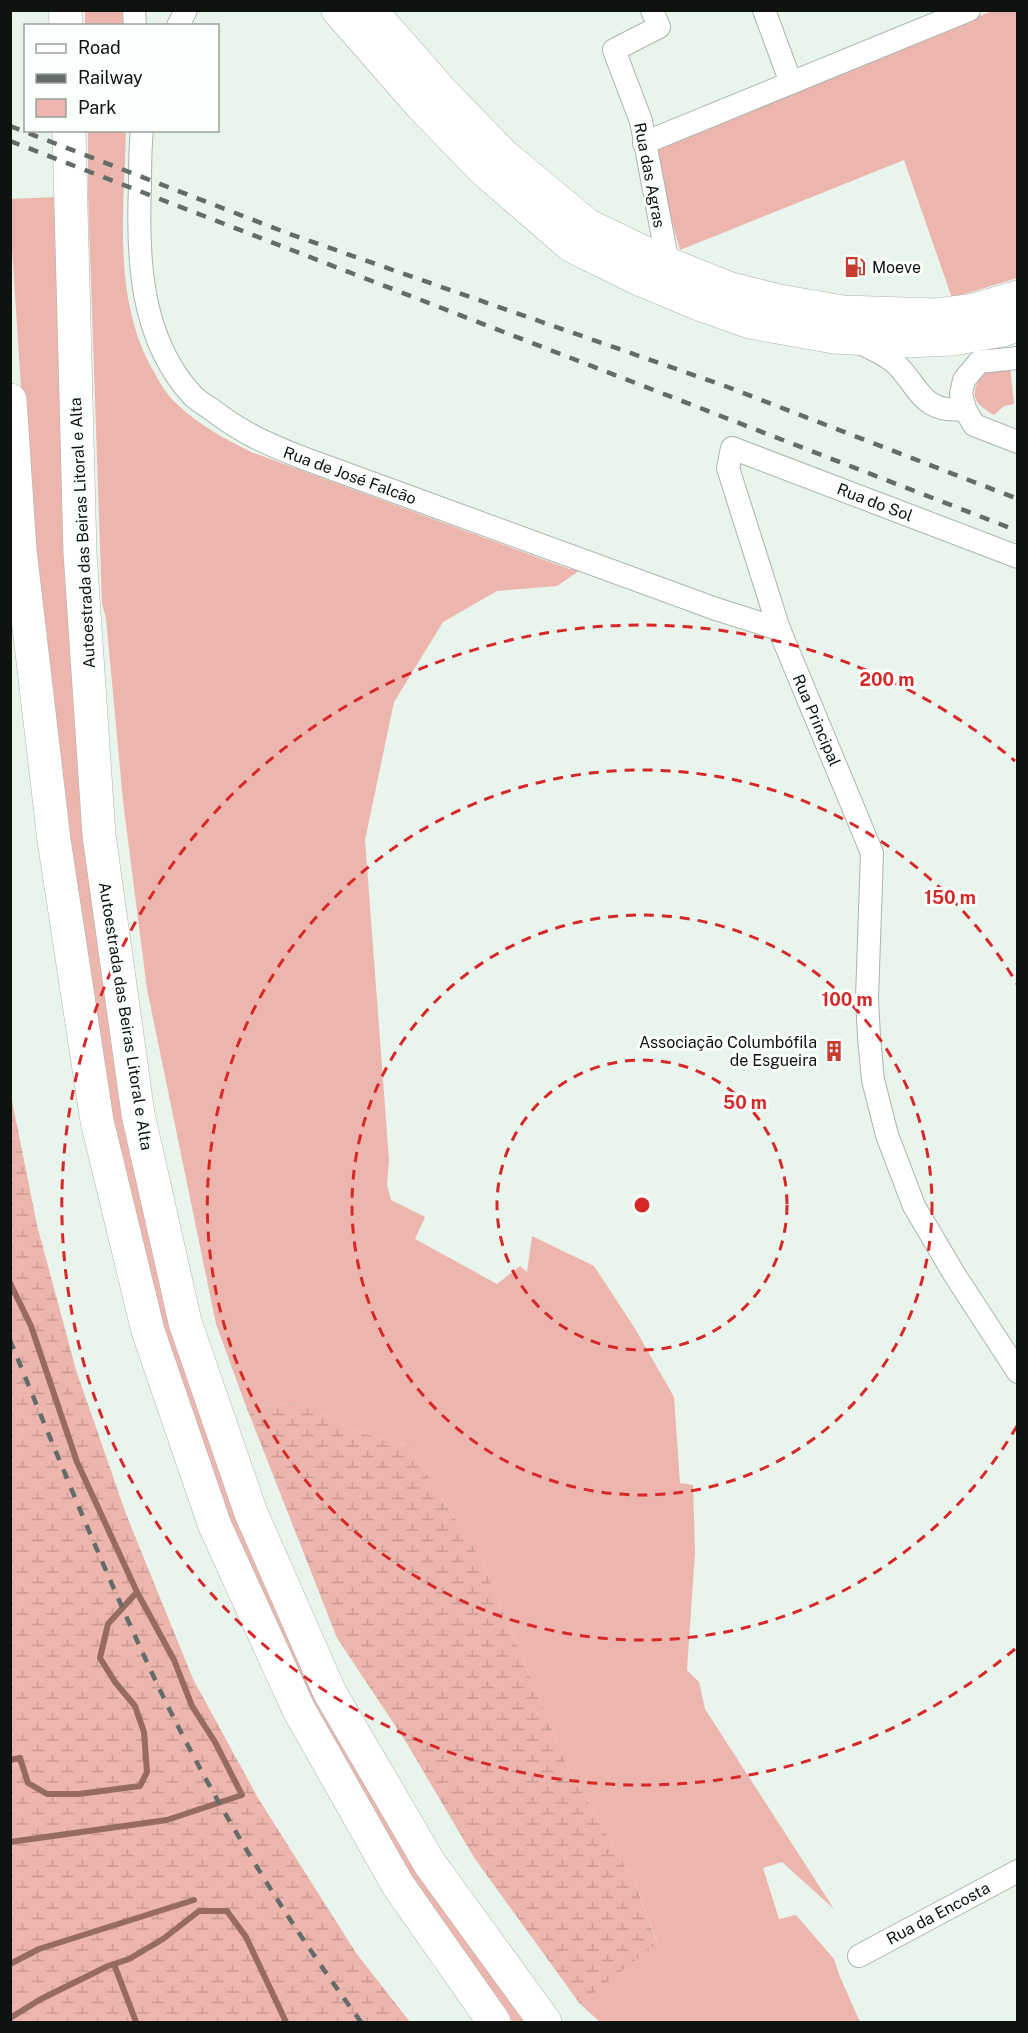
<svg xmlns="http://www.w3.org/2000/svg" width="1028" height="2033" viewBox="0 0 1028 2033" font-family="'Public Sans',sans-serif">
  <defs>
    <pattern id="wetland-marsh" width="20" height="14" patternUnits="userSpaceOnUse" patternTransform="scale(1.5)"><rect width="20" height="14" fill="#ecb5ad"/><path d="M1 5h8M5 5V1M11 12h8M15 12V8" fill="none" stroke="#c99b94"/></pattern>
  </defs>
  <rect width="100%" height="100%" fill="#e8f4ec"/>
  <!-- green -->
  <g fill="#ecb5ad">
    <polygon points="85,11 122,11 123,25 85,25"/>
    <polygon points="992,11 1017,11 1017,278 952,298 904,160 680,250 651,149"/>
    <path d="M88,131H126C124,211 112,300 154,372C160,383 168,397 178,405C199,425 225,439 251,452L569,569L580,570L557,586L497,591L443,622L394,702L365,840L389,1160L387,1185L391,1200L425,1217L415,1239L497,1284L520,1266L527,1272L532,1236L594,1266L634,1327L674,1397L680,1483L693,1485L695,1553L687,1670L699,1682L705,1709L834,1909L782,1862L763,1868L779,1919L796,1915L834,1959L840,1977L860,2022H600L580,2004L657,1942L635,1883L568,1768L481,1559L409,1446L352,1430L305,1404L246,1406L216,1324L147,989L123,801L106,618L102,604L88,194Z"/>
    <polygon points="57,197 76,693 210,1436 527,2022 513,2022 427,1904 360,1795 255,1588 174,1369 130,1202 96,1031 53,707 23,419 11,233 10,199"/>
    <path d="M1010,366L1014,404L1004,406L994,415C971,402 971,395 982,372Z"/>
  </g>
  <!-- wetland -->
  <g fill="url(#wetland-marsh)">
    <polygon points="10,1091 37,1225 76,1370 126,1514 193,1679 258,1798 356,1953 410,2022 11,2022"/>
    <polygon points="305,1404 352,1430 409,1446 481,1559 568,1768 635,1883 657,1943 580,2004 475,1859 406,1742 337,1638 246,1406"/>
  </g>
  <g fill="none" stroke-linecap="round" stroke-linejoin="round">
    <!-- stream -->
    <g stroke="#976a62" stroke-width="6">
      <polyline points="10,1283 31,1326 77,1462 137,1592 108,1624 100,1658 115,1682 135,1706 144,1732 147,1772 140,1786 79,1794 47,1794 28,1783 20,1758 10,1760"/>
      <polyline points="10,1842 167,1820 242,1795 215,1742 192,1706 174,1660 137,1592"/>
      <polyline points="10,1964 39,1949 194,1900"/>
      <polyline points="114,1964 136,2022"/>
      <polyline points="10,2018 41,1999 108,1966 129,1959 163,1939 199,1911 227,1911 246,1937 286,2022"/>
    </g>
    <defs>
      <g id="street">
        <polyline points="134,10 135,26"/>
        <polyline points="652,10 659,27 614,50 641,121 668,264"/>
        <polyline points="764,10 791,83"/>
        <polyline points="178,26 186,10"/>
        <path d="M142,130C140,148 140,167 140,185C137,258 140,339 193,396C198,401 205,405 211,409C242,433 267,444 303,458L716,609L779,629"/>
        <polyline points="644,143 969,10"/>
        <path d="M856,341C868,347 883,353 894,362C920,386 920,414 965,409"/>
        <polyline points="1018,358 979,362 964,380 961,394 965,409 974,425 1018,442"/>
        <polyline points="1018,557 732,448 728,468 779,629 872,853 867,998 869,1037 873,1080 887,1135 914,1206 956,1277 1018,1372"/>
        <polyline points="859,1956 1018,1871"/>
      </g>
      <g id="secondary">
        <polyline points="338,10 421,105 484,170 572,246 639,279 702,305 750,322 834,337 909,341 953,339 1002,330 1018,325"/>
        <polyline points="370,10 441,91 503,155 587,225 668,264 728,288 779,301 843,312 935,315 974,310 1018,297"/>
      </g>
      <g id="highway">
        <polyline points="65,10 66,26"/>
        <polyline points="69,130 80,553 99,835 138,1114 185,1322 251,1513 330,1693 430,1864 545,2022"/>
        <polyline points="10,400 20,550 54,840 97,1121 148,1331 215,1526 299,1710 398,1885 494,2022"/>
      </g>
    </defs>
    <!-- street casing -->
    <use href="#street" stroke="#a9b5ad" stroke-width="24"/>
    <!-- secondary casing -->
    <use href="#secondary" stroke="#a9b5ad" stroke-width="34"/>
    <!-- highway casing -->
    <use href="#highway" stroke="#a9b5ad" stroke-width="34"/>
    <!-- street -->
    <use href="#street" stroke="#fff" stroke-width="22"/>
    <!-- secondary -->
    <use href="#secondary" stroke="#fff" stroke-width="33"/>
    <!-- highway -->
    <use href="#highway" stroke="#fff" stroke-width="33"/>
    <!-- rail -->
    <g stroke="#646c67" stroke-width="4.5" stroke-dasharray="10 10" stroke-linecap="butt">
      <polyline points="10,126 287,233 725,386 1018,499"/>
      <polyline points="10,141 1018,531"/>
      <path d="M10,1340C58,1457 106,1576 160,1690C216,1806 285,1918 361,2022"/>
    </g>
  </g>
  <!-- distance rings -->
  <g fill="none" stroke="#d62828" stroke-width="3" stroke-dasharray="10 8">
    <circle cx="642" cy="1205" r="145"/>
    <circle cx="642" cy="1205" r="290"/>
    <path d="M1017 1426A435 435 0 1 1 1017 984"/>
    <path d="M1015 1649A580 580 0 1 1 1015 761"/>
  </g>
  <!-- icons -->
  <defs>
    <symbol id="fuel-bare" viewBox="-9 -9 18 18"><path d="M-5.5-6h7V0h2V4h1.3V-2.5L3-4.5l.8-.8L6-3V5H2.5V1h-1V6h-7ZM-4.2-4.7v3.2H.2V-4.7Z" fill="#c83b31" stroke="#fafffc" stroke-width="2.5" paint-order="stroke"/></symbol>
    <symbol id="building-bare" viewBox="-9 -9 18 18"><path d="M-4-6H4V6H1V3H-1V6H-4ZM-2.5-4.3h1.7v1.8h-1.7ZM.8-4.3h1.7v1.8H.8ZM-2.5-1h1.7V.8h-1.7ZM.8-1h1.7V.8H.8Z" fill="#c83b31" stroke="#fafffc" stroke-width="2.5" paint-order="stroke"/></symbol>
  </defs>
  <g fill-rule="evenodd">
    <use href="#fuel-bare" x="840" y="252" width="30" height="30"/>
    <use href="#building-bare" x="819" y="1036" width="30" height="30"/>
  </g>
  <g text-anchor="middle" stroke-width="6" stroke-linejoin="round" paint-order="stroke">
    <!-- street labels -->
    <g font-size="16" fill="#0f1310" stroke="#fafffc">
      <text transform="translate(650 175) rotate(79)" y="6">Rua das Agras</text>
      <text transform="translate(350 475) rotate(20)" y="6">Rua de José Falcão</text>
      <text transform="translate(875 502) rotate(21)" y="6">Rua do Sol</text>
      <text transform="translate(82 533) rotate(-93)" y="6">Autoestrada das Beiras Litoral e Alta</text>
      <text transform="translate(817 720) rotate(67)" y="6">Rua Principal</text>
      <text transform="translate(126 1016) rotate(81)" y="6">Autoestrada das Beiras Litoral e Alta</text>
      <text transform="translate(938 1913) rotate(-28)" y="6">Rua da Encosta</text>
    </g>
    <!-- poi labels -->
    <g font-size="16" fill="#0f1310" stroke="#fafffc" text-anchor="start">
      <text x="872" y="273">Moeve</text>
      <text x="817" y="1048" text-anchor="end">Associação Columbófila<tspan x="817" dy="18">de Esgueira</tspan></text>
    </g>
  </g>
  <circle cx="642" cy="1205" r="9" fill="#d62828" stroke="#fafffc" stroke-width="3"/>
  <g font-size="18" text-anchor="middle" font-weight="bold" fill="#d62828" stroke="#fafffc" stroke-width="6" stroke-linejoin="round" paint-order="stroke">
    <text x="887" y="686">200 m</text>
    <text x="950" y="904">150 m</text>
    <text x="847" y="1006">100 m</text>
    <text x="745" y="1109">50 m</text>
  </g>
  <!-- border -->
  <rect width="1028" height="2033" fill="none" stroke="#0f1310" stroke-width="24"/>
  <!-- legend -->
  <rect x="24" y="24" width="195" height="108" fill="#fafffc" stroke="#9ca19e" stroke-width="1.5"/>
  <rect x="36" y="44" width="30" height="9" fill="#ffffff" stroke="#9ca19e" stroke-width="1.5"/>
  <text x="78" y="54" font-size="18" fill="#0f1310">Road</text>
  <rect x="36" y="74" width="30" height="9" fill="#646c67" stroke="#9ca19e" stroke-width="1.5"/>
  <text x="78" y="84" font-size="18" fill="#0f1310">Railway</text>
  <rect x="36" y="99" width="30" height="18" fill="#ecb5ad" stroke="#9ca19e" stroke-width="1.5"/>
  <text x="78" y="114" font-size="18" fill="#0f1310">Park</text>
</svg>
